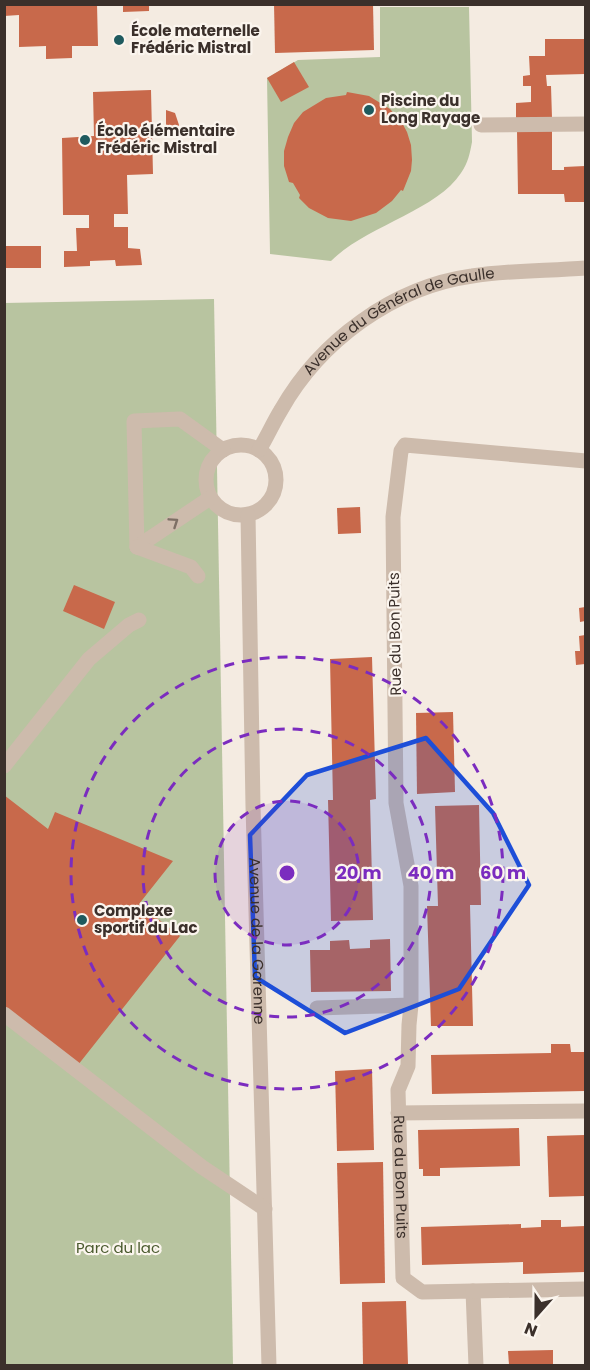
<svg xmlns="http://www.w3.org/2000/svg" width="590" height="1370" viewBox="0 0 590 1370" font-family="Poppins,sans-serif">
  <rect width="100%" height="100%" fill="#f4ebe1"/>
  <!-- green -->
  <g fill="#b8c4a0">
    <path d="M380,7H469L472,142C470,153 468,163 461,173C436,211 366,226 331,261L270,254L267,78L298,60L380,57Z"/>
    <polygon points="214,299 233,1365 5,1365 4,303"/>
  </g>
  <!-- building -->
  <g fill="#c8694b">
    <polygon points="4,4 97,4 98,46 72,46 72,58 46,59 46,46 19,47 19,15 4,16"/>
    <polygon points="123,4 149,4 149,11 123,12"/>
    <polygon points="274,4 373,4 374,50 275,53"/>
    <polygon points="545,39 585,39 585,74 546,75 547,86 551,86 552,118 516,119 516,103 531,102 531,86 523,86 523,76 530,75 529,56 545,56"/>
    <polygon points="294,62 309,87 281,102 267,78"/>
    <polygon points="151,90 153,174 127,175 128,214 114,214 114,227 128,227 128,248 140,249 142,265 116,266 115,260 90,261 90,266 64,267 64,251 77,251 76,228 89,228 89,215 63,215 62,138 94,136 93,92"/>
    <polygon points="347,92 369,96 390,109 401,121 407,132 411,145 412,160 411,171 403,191 401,190 392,201 376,213 351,221 328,218 309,208 299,198 300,195 293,183 289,182 284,166 284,151 288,137 294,123 303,112 326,98 346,95"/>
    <polygon points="166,110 175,113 179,125 176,132 166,136"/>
    <polygon points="552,130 552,170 564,170 564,167 585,166 585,202 565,202 564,194 518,194 517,131"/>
    <rect x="4" y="246" width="37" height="22"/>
    <polygon points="360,507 361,533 338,534 337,508"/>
    <polygon points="74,585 115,602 104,629 63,611"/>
    <polygon points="585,607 585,621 580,622 579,608"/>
    <polygon points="585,635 585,664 576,665 575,651 580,651 579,636"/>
    <polygon points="372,657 376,799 370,800 373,920 331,921 328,800 333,800 330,659"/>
    <polygon points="453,712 455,792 417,794 416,713"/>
    <polygon points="4,795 48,829 55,812 173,861 139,904 180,936 78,1065 4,1007"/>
    <polygon points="479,805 481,905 470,905 473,1026 431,1026 427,906 438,906 435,806"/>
    <polygon points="390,939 391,991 311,992 310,950 330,950 330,941 349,940 350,949 370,948 370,940"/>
    <polygon points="551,1044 570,1044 571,1052 585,1052 585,1091 432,1094 431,1055 551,1053"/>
    <polygon points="372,1069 374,1150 337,1151 335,1071"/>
    <polygon points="519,1128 520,1166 440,1168 440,1176 423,1176 423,1169 419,1169 418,1130"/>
    <polygon points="585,1135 585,1196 549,1197 547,1136"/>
    <polygon points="383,1162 385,1283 340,1284 337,1163"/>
    <polygon points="541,1220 561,1220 561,1227 585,1226 585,1272 523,1274 523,1262 422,1265 421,1227 521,1224 521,1228 541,1227"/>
    <polygon points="406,1301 408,1365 363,1365 362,1302"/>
    <polygon points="553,1350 553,1365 509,1365 508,1351"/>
  </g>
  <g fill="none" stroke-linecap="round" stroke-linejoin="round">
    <!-- minor -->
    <g stroke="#cdbbac" stroke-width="15">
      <polyline points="481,125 586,124"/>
      <circle cx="241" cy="480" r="35"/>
      <path id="s1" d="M259,450C267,437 273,423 281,410C320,341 393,287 472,276C509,270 548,271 586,268"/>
      <path id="s2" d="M248,515L253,806L269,1366"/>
      <polyline points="137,547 134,421 180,419 223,450"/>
      <polyline points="137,547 210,498"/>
      <polyline points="137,547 191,567 198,576"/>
      <polyline points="4,766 89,659 129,625 139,620"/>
      <path id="s3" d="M411,1005L409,1025L408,1066L398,1090L403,1278L422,1292L473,1291L476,1366"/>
      <polyline points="317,1008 411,1005 411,886 396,803 393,517 401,451 405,445 586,461"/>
      <polyline points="4,1014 202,1167 265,1209"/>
      <polyline points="398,1113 586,1111"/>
      <polyline points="473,1291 586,1289"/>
    </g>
  </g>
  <!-- one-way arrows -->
  <defs><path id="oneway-chevron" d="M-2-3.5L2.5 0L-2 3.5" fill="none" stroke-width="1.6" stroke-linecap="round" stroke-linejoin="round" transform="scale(1.5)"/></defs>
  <use stroke="#7d6f65" href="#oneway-chevron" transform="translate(174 522) rotate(-34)"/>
  <!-- marked area -->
  <path fill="#1d4ed8" fill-opacity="0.2" stroke="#1d4ed8" stroke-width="4.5" stroke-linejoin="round" d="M426,738L493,813L529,885L459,989L345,1033L255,977L250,835L307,775Z"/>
  <!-- distance rings -->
  <circle cx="287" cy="873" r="72" fill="#7b2cbf" fill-opacity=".12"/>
  <g fill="none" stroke="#7b2cbf" stroke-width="3" stroke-dasharray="10 8">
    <circle cx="287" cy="873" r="72"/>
    <circle cx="287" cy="873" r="144"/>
    <circle cx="287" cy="873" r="216"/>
  </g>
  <!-- markers -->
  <g fill="#1f5a5e" stroke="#fbf5ee" stroke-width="2">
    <circle cx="119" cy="40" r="6"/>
    <circle cx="369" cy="110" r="6"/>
    <circle cx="85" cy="140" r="6"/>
    <circle cx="82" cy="920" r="6"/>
  </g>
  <g text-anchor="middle" stroke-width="4.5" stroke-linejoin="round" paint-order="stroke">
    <!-- poi labels -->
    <g font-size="15" font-weight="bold" fill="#3b302b" stroke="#fbf5ee" text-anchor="start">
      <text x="131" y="36">École maternelle<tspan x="131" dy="17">Frédéric Mistral</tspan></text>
      <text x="381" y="106">Piscine du<tspan x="381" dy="17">Long Rayage</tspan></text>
      <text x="97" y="136">École élémentaire<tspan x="97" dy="17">Frédéric Mistral</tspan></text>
      <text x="94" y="916">Complexe<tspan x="94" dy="17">sportif du Lac</tspan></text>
    </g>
    <!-- street labels -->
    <g font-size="15" fill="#3b302b" stroke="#fbf5ee">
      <text dy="5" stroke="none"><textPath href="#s1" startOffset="200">Avenue du Général de Gaulle</textPath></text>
      <text transform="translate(395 634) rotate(-91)" y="5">Rue du Bon Puits</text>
      <text dy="5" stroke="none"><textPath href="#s2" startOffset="426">Avenue de la Garenne</textPath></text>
      <text dy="5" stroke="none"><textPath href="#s3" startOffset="174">Rue du Bon Puits</textPath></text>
    </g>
    <!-- park labels -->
    <g font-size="15" fill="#4a5a2e" stroke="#fbf5ee">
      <text x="118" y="1253">Parc du lac</text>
    </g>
  </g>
  <circle cx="287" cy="873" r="9" fill="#7b2cbf" stroke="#fbf5ee" stroke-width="3"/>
  <g font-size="18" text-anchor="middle" font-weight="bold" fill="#7b2cbf" stroke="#fbf5ee" stroke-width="4.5" stroke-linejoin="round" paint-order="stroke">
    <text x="359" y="879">20 m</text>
    <text x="431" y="879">40 m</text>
    <text x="503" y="879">60 m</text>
  </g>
  <!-- border -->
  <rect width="590" height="1370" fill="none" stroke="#3b302b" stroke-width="12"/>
  <!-- north arrow -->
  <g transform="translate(536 1316) rotate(201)" stroke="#fbf5ee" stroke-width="4.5" paint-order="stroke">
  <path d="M0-4.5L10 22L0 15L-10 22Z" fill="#3b302b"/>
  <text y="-9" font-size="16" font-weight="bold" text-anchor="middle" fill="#3b302b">N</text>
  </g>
</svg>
